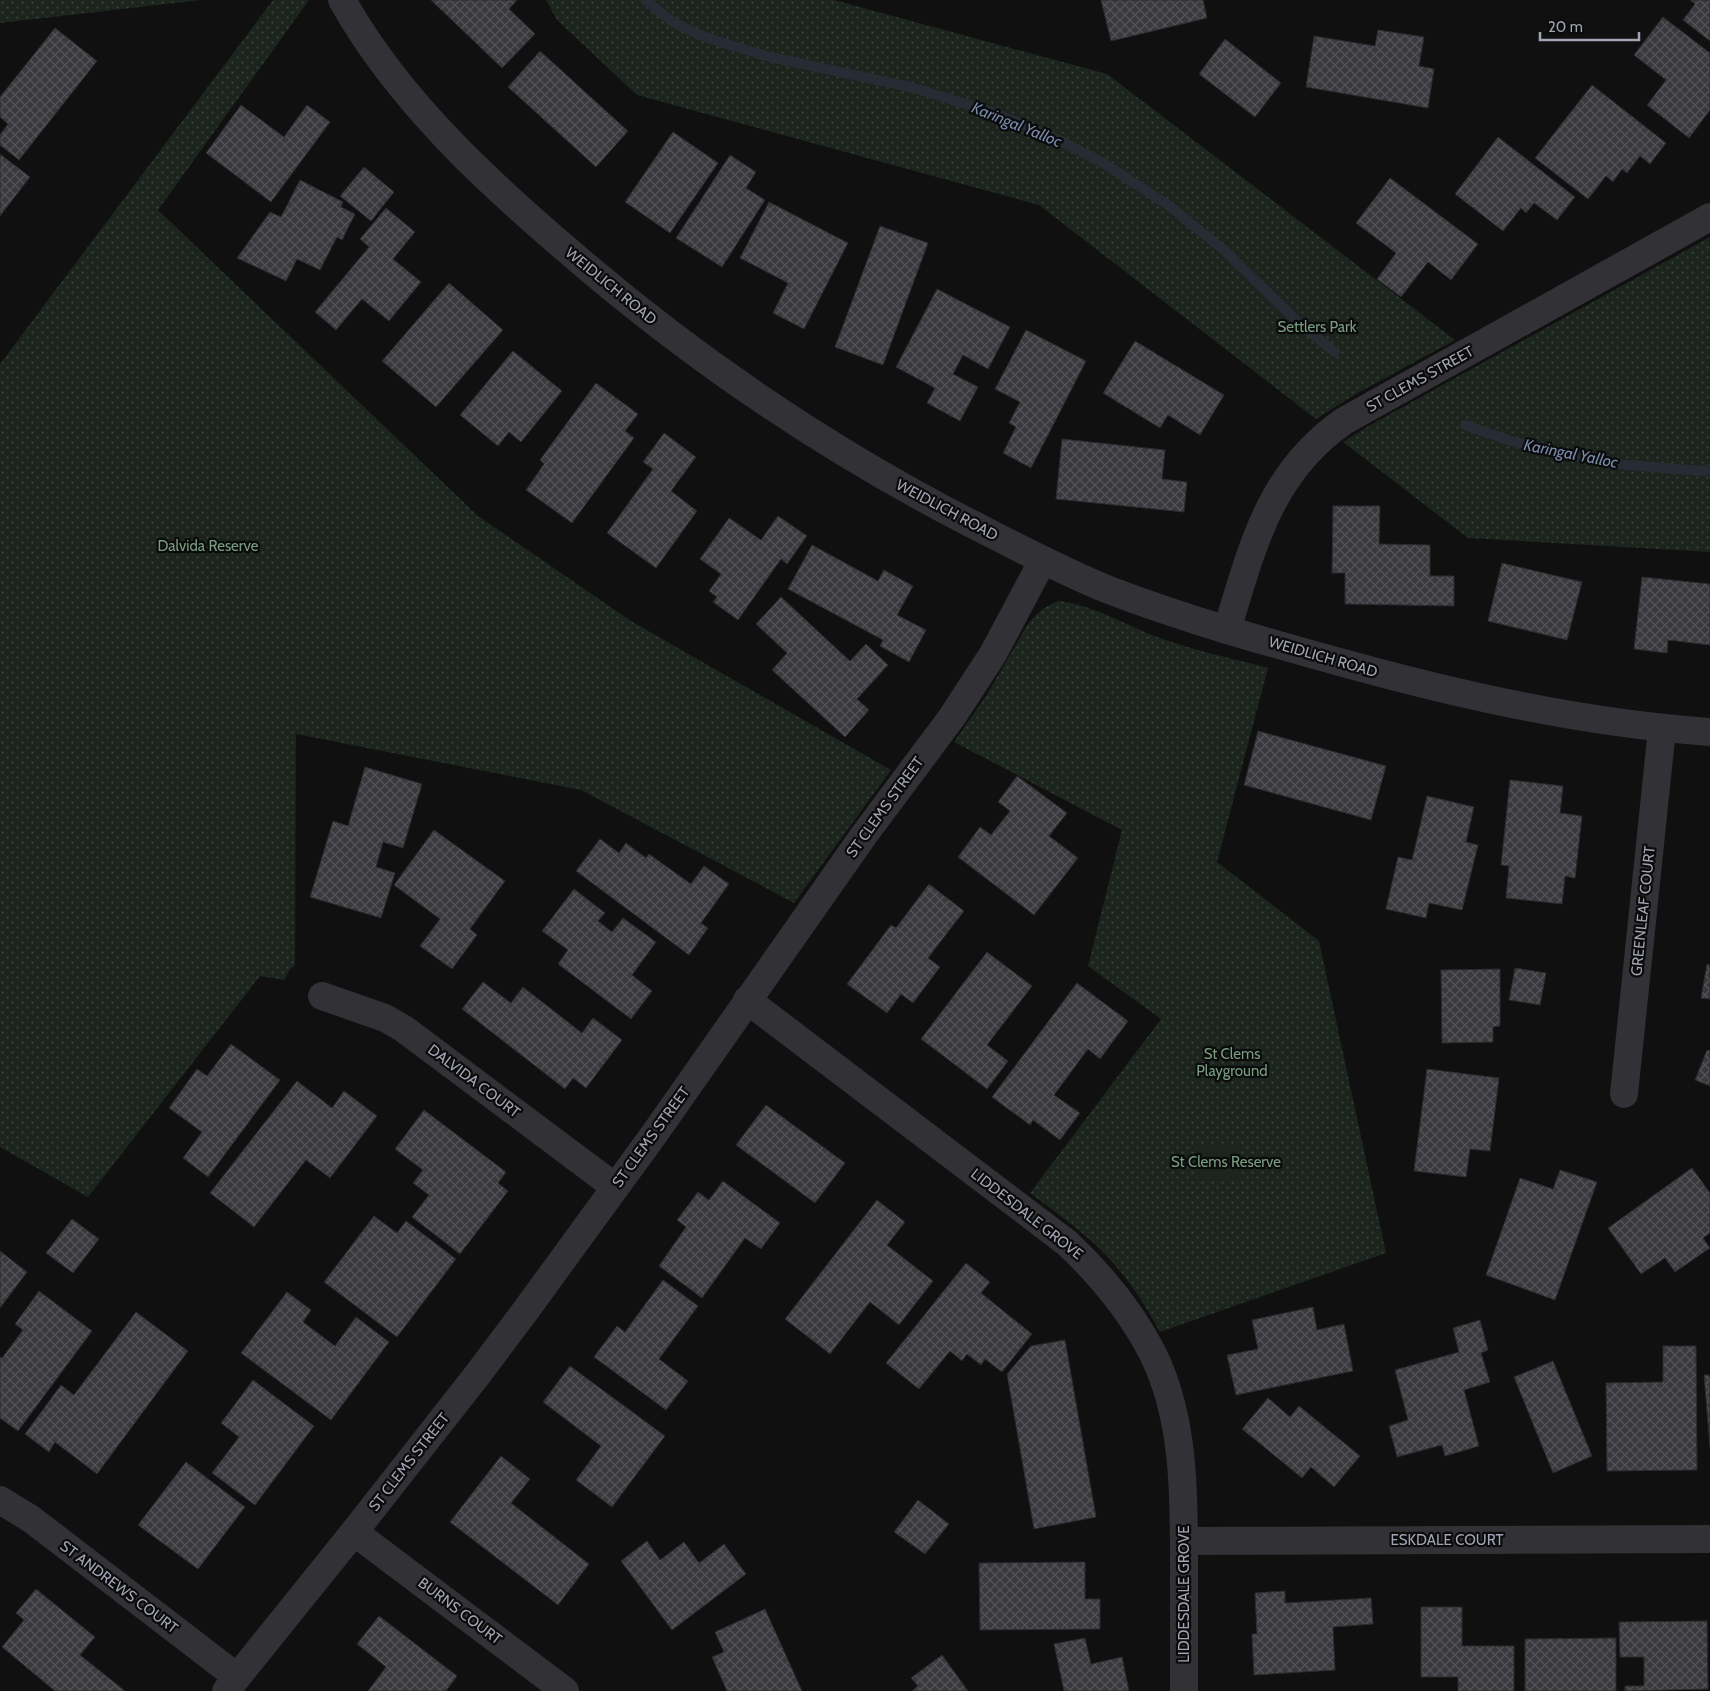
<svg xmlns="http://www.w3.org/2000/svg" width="1710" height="1691" viewBox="0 0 1710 1691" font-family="Cabin,sans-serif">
  <defs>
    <pattern id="park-dots" width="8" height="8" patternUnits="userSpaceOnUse" patternTransform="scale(1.25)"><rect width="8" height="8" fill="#1c241e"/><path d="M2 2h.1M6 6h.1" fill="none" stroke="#3a413c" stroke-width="1.8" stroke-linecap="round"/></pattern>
    <pattern id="building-cross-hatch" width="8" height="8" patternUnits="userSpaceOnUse" patternTransform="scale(1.25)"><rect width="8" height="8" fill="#3a3a3e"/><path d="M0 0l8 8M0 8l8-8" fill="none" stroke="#535458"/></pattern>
  </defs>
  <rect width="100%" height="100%" fill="#101011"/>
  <!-- park -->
  <g fill="url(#park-dots)">
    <polygon points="0,0 201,0 0,23"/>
    <polygon points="273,0 309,0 158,210 478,516 631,621 891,770 794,903 581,790 296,734 295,965 290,969 284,980 260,976 88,1197 0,1147 0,364"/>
    <polygon points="546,0 834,0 1107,74 1455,340 1354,395 1316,419 1039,205 637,95 557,20"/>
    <polygon points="1710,237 1710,552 1468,538 1343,442 1372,424"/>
    <path d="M1059,601C1094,605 1127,626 1160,638C1195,651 1232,658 1268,668L1217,862L1319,941L1386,1253L1160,1332C1147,1308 1133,1286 1115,1265C1091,1237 1059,1215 1030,1193L1161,1019L1088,966L1122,830L954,742L986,696L1028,624C1037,613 1045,606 1059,601Z"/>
  </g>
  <!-- pitch -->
  <polygon fill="#1c241e" points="1197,1145 1241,1146 1241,1179 1197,1178"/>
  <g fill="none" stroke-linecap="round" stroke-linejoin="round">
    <!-- stream -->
    <g stroke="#272c34" stroke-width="10">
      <polyline points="646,0 671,21 704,37 770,57 910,87 989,111 1057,139 1105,164 1168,205 1224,250 1301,325 1335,352"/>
      <polyline points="1465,425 1511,441 1605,463 1701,471 1710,469"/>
    </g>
  </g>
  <!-- building -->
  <g fill="url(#building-cross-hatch)" stroke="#2b2a2d">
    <polygon points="431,0 517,0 509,9 535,34 502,68"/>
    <polygon points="1101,0 1203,0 1207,18 1111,41"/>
    <polygon points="1690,0 1710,0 1710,41 1683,20 1695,4"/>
    <polygon points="1663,17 1710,53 1710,110 1689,138 1647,105 1666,80 1634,55"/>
    <polygon points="55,28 97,61 19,160 0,145 0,135 8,124 0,117 0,97"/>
    <polygon points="1378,30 1424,37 1419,66 1434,69 1428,108 1306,87 1314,36 1375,46"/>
    <polygon points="1225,39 1281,83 1255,117 1199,74"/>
    <polygon points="540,51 628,131 596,167 508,87"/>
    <polygon points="1592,85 1666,143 1650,164 1640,156 1627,173 1622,169 1613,182 1606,176 1588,199 1535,158"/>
    <polygon points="241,105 284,137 307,105 330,122 271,202 206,153"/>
    <polygon points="673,132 718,163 670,233 625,202"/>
    <polygon points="1498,137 1575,197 1557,220 1534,203 1526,213 1521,208 1503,231 1455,194"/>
    <polygon points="0,154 30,177 0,216"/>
    <polygon points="730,155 756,172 746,188 765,200 722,267 676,238"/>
    <polygon points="364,167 394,192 371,221 340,196"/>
    <polygon points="1390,178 1478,244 1451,280 1428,262 1401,297 1377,279 1396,253 1356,223"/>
    <polygon points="300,180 343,202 341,207 355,214 342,240 337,237 320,270 297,259 286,281 237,258 270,212 281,217"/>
    <polygon points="769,202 848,243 804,329 773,313 788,283 740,258"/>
    <polygon points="386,208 415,232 393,259 421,282 389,321 362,299 336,330 315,312 369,247 360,239"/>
    <polygon points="880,226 928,243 883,365 835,347"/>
    <polygon points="449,283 503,330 436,407 382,361"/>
    <polygon points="937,289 1010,327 988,369 963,355 953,374 978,387 960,421 927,403 935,388 896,367"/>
    <polygon points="1026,330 1086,361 1031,468 1003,453 1016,427 1009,423 1020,402 995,389"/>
    <polygon points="1135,341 1224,395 1200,435 1168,415 1160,428 1103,393"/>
    <polygon points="513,351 562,391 521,442 509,432 498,446 460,415"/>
    <polygon points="596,383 638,414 625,431 634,438 572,523 526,490 544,464 540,460"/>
    <polygon points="664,433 696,457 671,491 697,511 656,568 607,533 653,469 643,462"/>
    <polygon points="1062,439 1165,450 1162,479 1187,482 1184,512 1056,499"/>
    <polygon points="1333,506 1380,506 1379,544 1430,545 1430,576 1454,576 1454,606 1345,604 1345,573 1332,573"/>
    <polygon points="778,516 807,536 787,564 781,559 738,620 713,602 717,597 709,591 721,574 700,559 729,518 761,540"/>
    <polygon points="812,545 878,581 884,570 913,586 897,615 926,630 909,662 880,646 883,640 788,589"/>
    <polygon points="1502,563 1582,582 1567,640 1488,621"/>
    <polygon points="1642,577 1710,584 1710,645 1668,640 1667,653 1634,649"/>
    <polygon points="781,597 850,661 866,644 888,665 857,699 869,710 845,737 772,670 787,653 756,624"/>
    <polygon points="1258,731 1386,766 1371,820 1244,785"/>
    <polygon points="365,767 422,784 403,848 383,842 376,867 395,873 381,918 310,897 333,821 348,826"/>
    <polygon points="1017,776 1067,813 1049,836 1078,858 1034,915 958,857 980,827 991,835 1010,811 998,802"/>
    <polygon points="1510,780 1563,786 1560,813 1582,816 1575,878 1565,876 1562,904 1506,898 1509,866 1501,865"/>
    <polygon points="1427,796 1474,807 1466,842 1478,845 1462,910 1429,903 1426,918 1386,909 1398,857 1412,860"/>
    <polygon points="434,830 505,881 470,929 477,935 452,969 420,946 440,919 394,885"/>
    <polygon points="600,839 619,853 626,843 646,858 649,854 691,884 704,866 729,884 701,923 708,928 689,955 576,871"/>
    <polygon points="929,884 964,911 928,958 940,967 913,1003 901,994 887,1013 847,984 891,925 896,928"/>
    <polygon points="574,889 605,913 598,921 612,932 623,918 656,942 632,975 652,991 631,1019 558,964 568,950 542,931"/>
    <polygon points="987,952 1032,986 987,1045 1008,1061 987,1089 921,1039"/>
    <polygon points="1707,964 1710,965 1710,999 1701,998"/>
    <polygon points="1515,968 1546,973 1540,1005 1509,1000"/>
    <polygon points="1500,969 1500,1026 1493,1027 1493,1042 1442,1043 1441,970"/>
    <polygon points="483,982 511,1003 523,987 582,1033 593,1018 622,1040 586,1088 573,1078 565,1089 462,1009"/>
    <polygon points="1077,983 1128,1021 1100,1059 1088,1049 1054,1095 1080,1113 1060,1140 1033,1120 1030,1125 992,1097"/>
    <polygon points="231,1044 280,1080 208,1177 183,1158 202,1132 169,1108 197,1069 207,1076"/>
    <polygon points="1707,1050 1710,1051 1710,1086 1695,1080"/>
    <polygon points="1427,1069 1499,1078 1490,1151 1470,1149 1466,1177 1414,1171"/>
    <polygon points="297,1081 332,1108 344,1091 377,1116 330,1178 306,1160 254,1227 210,1193"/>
    <polygon points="766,1105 845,1163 815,1203 736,1145"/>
    <polygon points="424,1110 506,1172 498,1183 508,1191 460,1254 412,1217 429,1195 413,1183 423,1170 395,1149"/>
    <polygon points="1692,1168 1710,1193 1710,1233 1703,1238 1710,1248 1675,1272 1665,1258 1641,1274 1608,1228"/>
    <polygon points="1560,1170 1597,1182 1555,1300 1486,1275 1520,1178 1553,1189"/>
    <polygon points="723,1181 780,1223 761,1249 745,1238 702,1298 659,1266 686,1227 677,1220 698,1192 709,1200"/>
    <polygon points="877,1200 905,1222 887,1245 933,1281 899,1325 870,1302 830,1354 785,1319"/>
    <polygon points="374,1216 397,1233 406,1221 456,1259 397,1337 324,1282"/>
    <polygon points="72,1219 99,1239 73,1273 46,1253"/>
    <polygon points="0,1251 27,1272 0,1308"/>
    <polygon points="966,1263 990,1282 981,1293 1032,1334 1002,1372 985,1359 981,1365 967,1354 962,1361 950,1351 919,1389 886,1363"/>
    <polygon points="663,1280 698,1306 659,1359 688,1381 666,1410 594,1357 617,1326 625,1332"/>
    <polygon points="39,1291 92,1331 18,1431 0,1418 0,1357 2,1358 23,1330 15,1324"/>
    <polygon points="287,1292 311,1310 303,1322 335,1346 356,1317 389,1342 331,1420 241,1353"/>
    <polygon points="1313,1307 1317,1330 1344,1324 1353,1371 1236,1395 1227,1355 1258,1349 1252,1320"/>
    <polygon points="136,1312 188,1351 97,1474 55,1442 49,1452 25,1434 61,1385 74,1395"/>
    <polygon points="1480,1320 1488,1350 1481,1353 1490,1382 1464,1390 1479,1446 1445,1456 1442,1445 1397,1457 1389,1426 1408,1420 1395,1370 1459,1352 1453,1328"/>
    <polygon points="1065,1340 1096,1517 1034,1529 1007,1374 1031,1346"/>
    <polygon points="1663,1346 1696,1346 1697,1470 1607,1471 1606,1383 1663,1382"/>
    <polygon points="1553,1361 1592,1456 1553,1473 1514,1377"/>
    <polygon points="570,1366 665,1436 612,1507 576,1480 601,1446 543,1402"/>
    <polygon points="1704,1375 1710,1375 1710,1447"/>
    <polygon points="253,1380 314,1426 255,1505 212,1473 239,1437 221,1423"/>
    <polygon points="1268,1398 1290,1417 1299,1406 1360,1456 1334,1487 1311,1467 1302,1478 1242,1429"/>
    <polygon points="501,1456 530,1479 511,1503 589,1564 558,1605 450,1522"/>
    <polygon points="186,1462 245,1507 198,1569 138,1525"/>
    <polygon points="918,1500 949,1524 925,1554 894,1532"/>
    <polygon points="647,1541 660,1560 684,1542 699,1563 724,1544 746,1574 672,1630 621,1561"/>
    <polygon points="1085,1562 1085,1599 1100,1599 1100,1629 980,1630 979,1563"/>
    <polygon points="36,1589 95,1637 80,1655 125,1691 55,1691 2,1647 24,1620 16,1613"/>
    <polygon points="1285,1591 1285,1603 1371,1598 1373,1624 1333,1627 1335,1670 1254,1675 1252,1634 1257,1634 1255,1593"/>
    <polygon points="1421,1607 1462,1607 1462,1646 1514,1646 1514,1691 1458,1691 1458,1677 1421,1677"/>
    <polygon points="765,1609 802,1691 727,1691 712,1657 724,1652 715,1632"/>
    <polygon points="379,1616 457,1676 446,1691 368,1691 386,1667 357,1644"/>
    <polygon points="1707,1621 1708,1689 1625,1691 1625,1686 1644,1686 1644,1657 1620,1657 1619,1622"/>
    <polygon points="1085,1638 1091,1664 1122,1657 1129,1691 1064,1691 1054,1644"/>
    <polygon points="1616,1638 1616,1691 1525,1691 1525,1639"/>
    <polygon points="942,1655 968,1691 912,1691 918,1686 911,1678"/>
  </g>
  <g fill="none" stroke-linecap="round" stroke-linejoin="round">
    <!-- minor -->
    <g stroke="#313136" stroke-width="28">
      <path d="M1227,630C1252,548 1269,473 1344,421L1710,217"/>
      <polyline points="322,996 385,1018 404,1029 615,1187"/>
      <path d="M747,1000L1067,1243C1102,1276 1131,1311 1153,1354C1185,1419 1184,1495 1184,1566C1184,1607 1184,1649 1184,1691"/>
      <polyline points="1624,1094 1662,729"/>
      <polyline points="0,1500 31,1519 237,1677"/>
      <polyline points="354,1532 565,1691"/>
      <polyline points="1184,1541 1710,1539"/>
    </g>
    <!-- tertiary -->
    <g stroke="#313136" stroke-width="28">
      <path d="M342,0C398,100 486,181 573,255C695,360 828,450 972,524C1017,547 1062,571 1109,590C1187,620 1267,642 1347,664C1467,697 1586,723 1710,732"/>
      <polyline points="226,1691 354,1532 478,1374 526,1310 655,1133 864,835 952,717 993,654 1043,560"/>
    </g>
  </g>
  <g text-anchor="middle" stroke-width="4.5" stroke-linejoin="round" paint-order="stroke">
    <!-- street labels -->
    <g font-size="15" fill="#a1a4b2" stroke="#0b0b0c">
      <text transform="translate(611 286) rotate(39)" y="5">WEIDLICH ROAD</text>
      <text transform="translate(1420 379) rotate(-29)" y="5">ST CLEMS STREET</text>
      <text transform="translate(947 510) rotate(28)" y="5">WEIDLICH ROAD</text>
      <text transform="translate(1323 657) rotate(16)" y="5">WEIDLICH ROAD</text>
      <text transform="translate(885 807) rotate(-54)" y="5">ST CLEMS STREET</text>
      <text transform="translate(1643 911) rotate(-84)" y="5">GREENLEAF COURT</text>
      <text transform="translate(474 1081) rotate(37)" y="5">DALVIDA COURT</text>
      <text transform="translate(651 1137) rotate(-54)" y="5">ST CLEMS STREET</text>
      <text transform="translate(1027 1214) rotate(38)" y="5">LIDDESDALE GROVE</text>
      <text transform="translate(409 1462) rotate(-52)" y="5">ST CLEMS STREET</text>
      <text x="1447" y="1545">ESKDALE COURT</text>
      <text transform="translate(119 1587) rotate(37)" y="5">ST ANDREWS COURT</text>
      <text transform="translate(1184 1594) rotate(-90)" y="5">LIDDESDALE GROVE</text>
      <text transform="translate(460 1611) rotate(37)" y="5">BURNS COURT</text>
    </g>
    <!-- park labels -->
    <g font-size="15" fill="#789d81" stroke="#0b0b0c">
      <text x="1317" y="332">Settlers Park</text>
      <text x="208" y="551">Dalvida Reserve</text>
      <text x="1232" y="1059">St Clems<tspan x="1232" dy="17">Playground</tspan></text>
      <text x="1226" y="1167">St Clems Reserve</text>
    </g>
    <!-- water labels -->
    <g font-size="16" font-style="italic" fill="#788cad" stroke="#0b0b0c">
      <text transform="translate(1017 124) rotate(22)" y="6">Karingal Yalloc</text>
      <text transform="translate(1571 453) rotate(11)" y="6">Karingal Yalloc</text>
    </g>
  </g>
  <!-- scale -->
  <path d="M1540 32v8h99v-8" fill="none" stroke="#a1a4b2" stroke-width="2.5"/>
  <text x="1548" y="32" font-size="15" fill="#a1a4b2" stroke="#0b0b0c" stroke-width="4" paint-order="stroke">20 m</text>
</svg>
